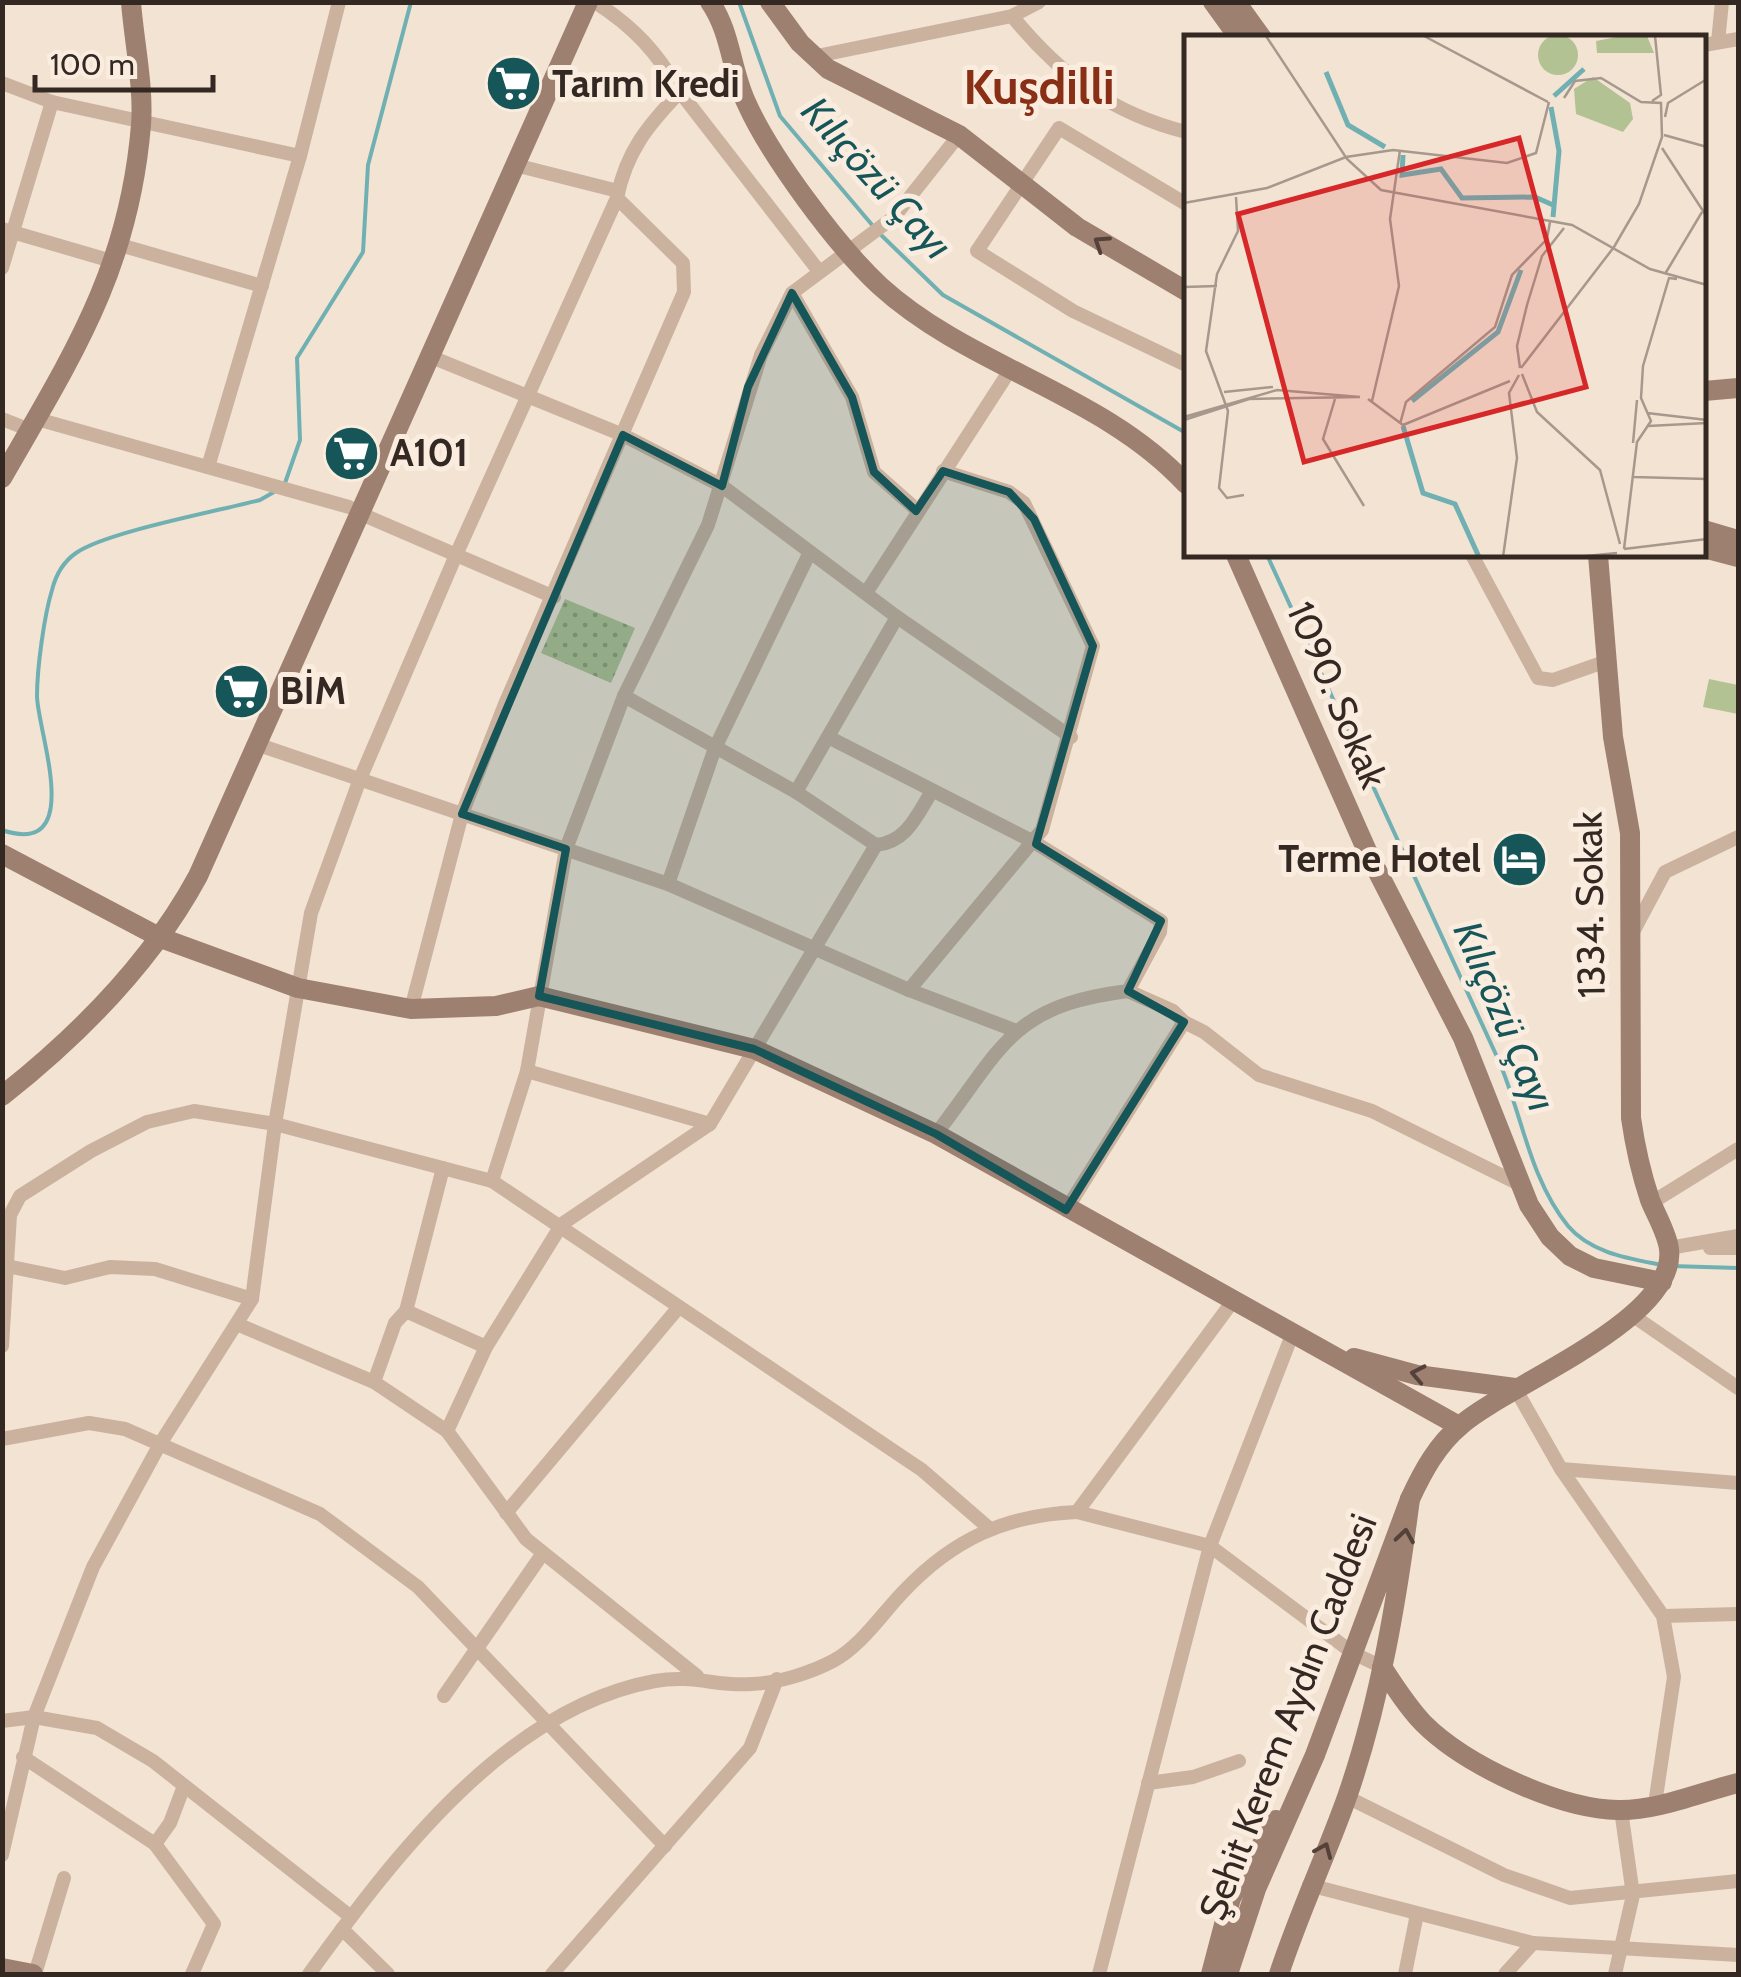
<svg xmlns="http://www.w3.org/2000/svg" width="1741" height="1977" viewBox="0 0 1741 1977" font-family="Cabin,sans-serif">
  <defs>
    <pattern id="park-dots" width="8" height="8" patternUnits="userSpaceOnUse" patternTransform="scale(2.5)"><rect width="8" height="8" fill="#b3c293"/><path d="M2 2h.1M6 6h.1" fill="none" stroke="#929e78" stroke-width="1.8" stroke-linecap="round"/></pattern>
  </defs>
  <rect width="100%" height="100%" fill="#f3e3d3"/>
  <!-- park -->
  <polygon fill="url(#park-dots)" points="565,599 635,628 611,683 541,653"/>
  <!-- pitch -->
  <polygon fill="#b3c293" points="1709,679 1738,685 1738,714 1703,707"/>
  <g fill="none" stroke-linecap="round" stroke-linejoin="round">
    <!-- stream -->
    <g stroke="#70b0b2" stroke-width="4">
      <polyline points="739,2 780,116 873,226"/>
      <polyline points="879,233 943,295 1186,433"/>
      <polyline points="285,483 300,440 297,358 363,252 368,165 411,2"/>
      <path d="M1267,555C1345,722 1422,890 1498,1059C1522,1113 1529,1178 1568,1226C1590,1252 1626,1258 1657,1264"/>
      <path d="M2,830C87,859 37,730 37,696C37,669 44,616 52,590C56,574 63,562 76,553C106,532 218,511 260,500L274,492"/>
      <polyline points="1671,1266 1738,1268"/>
    </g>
    <!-- street -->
    <g stroke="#cbb29f" stroke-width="14">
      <path d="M595,2C634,27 657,52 680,92L818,270"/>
      <path d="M1012,16C1060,75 1111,113 1186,132"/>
      <polyline points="1718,42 1722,2"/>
      <polyline points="1704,45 1738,39"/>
      <polyline points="812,57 1012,16 1039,2"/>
      <polyline points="2,83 52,102 300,156"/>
      <polyline points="515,165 618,191"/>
      <polyline points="1186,204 1059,128 977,251 1073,311 1186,365"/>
      <polyline points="2,229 115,262"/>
      <polyline points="120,245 262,286"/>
      <polyline points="2,268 52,102"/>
      <polyline points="792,293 852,397 874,472 917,510"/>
      <polyline points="429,356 623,435 722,486 897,617 1071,737"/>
      <polyline points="2,419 30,430"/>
      <polyline points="37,419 349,507"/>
      <polyline points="208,467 300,156 339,2"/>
      <polyline points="359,513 554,597"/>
      <polyline points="1472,555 1538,678 1553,680 1604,662"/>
      <polyline points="866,593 1012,367"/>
      <polyline points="624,696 796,792 876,845"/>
      <path d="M830,738L1034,842L1161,921L1160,932L1128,991C1010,1006 1004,1046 936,1134"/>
      <polyline points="259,745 668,884 909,990 1014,1030"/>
      <polyline points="796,792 897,617"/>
      <polyline points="668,884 715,748 810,552"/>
      <polyline points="1633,932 1665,872 1738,837"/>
      <polyline points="909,990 1042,830 1093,646 1024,503 1009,492 943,471"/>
      <polyline points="411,1009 462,814 505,704 684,292 683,263 617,198"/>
      <polyline points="1184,1022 1204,1032 1259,1075 1372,1111 1519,1184"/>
      <polyline points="527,1071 710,1124"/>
      <polyline points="443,1168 406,1311 486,1347"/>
      <polyline points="492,1181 527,1071 566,849 624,696 708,525 761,355 792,293 894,217 959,135"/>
      <polyline points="1651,1203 1738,1149"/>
      <polyline points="1066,1210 1184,1022 1173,1011 1128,991"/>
      <polyline points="1669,1248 1738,1236"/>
      <polyline points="1710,1248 1738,1248"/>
      <polyline points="2,1265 65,1278 110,1267 155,1269 252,1299"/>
      <polyline points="1632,1315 1738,1388"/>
      <polyline points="239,1325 374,1382 447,1431"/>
      <polyline points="2,1346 10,1215 20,1196 91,1151 147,1122 194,1111 275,1124 492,1181 922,1470 990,1529"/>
      <polyline points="374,1382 395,1323 406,1311"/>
      <polyline points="1515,1388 1561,1469 1663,1616 1674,1677 1655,1804"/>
      <polyline points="2,1439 89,1423 125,1429 320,1514 418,1587 665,1846"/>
      <polyline points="1561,1469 1738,1483"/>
      <polyline points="1077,1512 1210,1546 1353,1653 1382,1667"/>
      <polyline points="506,1513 679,1307"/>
      <polyline points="1663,1616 1738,1614"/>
      <path d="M697,1676L526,1539L447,1431L486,1347L562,1224L710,1124L876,845C907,842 917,815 932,791"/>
      <polyline points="444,1696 543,1553"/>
      <polyline points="2,1721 34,1717 97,1728 153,1761 351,1917"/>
      <polyline points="23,1757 155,1844 214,1924 192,1974"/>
      <polyline points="1148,1783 1193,1777 1239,1761"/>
      <polyline points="1347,1797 1504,1875 1570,1898 1738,1881"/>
      <polyline points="155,1844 170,1823 184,1786"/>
      <path d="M2,1855L34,1717L93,1567L160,1444L252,1299L275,1124L311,913L360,779L456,555L617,198C626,152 648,125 680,92"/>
      <polyline points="1309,1885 1533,1943 1738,1955"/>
      <polyline points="342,1929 388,1974"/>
      <polyline points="35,1974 64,1878"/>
      <path d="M309,1974C393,1858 506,1708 655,1681C694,1674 717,1687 752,1684C778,1683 810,1673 833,1661C861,1646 881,1615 903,1592C953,1539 1006,1515 1077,1512L1233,1301"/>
      <polyline points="552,1974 750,1748 777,1679"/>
      <polyline points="1099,1974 1210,1546 1292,1335"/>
      <polyline points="1405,1974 1417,1914"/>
      <polyline points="1505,1974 1533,1943"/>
      <polyline points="1615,1974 1633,1895 1621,1810"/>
    </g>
    <!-- secondary -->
    <g stroke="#9e8071" stroke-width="20">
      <path d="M710,2C731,32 731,70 746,102C770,156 837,246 880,286C970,368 1102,393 1186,484"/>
      <polyline points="770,2 800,43 828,69 959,135 1077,227 1186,291"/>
      <polyline points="1213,2 1239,38"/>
      <polyline points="1236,2 1262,38"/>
      <polyline points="1704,391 1738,388"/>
      <path d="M2,478C72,356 129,270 141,125C144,86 134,42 131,2"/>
      <polyline points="1704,530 1738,540"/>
      <polyline points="1704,548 1738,557"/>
      <polyline points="1236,555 1367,851 1463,1038 1529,1205 1550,1237 1570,1256 1594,1268 1662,1282"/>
      <polyline points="2,854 161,938 298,988 411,1009 496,1006 539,996 754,1049 936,1134 1459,1426"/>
      <path d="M2,1096C78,1036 152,961 198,876L588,2"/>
      <polyline points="1354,1358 1417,1375 1515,1388"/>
      <path d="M1410,1499C1423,1471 1437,1445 1461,1425C1506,1385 1678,1320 1669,1249C1667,1233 1656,1215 1650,1200C1641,1173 1635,1146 1631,1118L1630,833L1613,737L1598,555"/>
      <path d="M1382,1667C1395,1687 1407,1706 1423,1723C1465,1765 1559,1809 1618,1810C1657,1811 1701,1792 1738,1783"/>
      <polyline points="2,1968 33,1974"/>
      <polyline points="1211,1974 1231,1898 1276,1820"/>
      <path d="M1228,1974L1256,1889L1315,1755L1410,1499C1397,1599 1380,1702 1347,1797C1326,1856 1299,1913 1279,1974"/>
    </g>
  </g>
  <!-- one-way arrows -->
  <defs><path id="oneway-chevron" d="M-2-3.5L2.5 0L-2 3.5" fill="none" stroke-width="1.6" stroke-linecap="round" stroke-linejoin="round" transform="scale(2.5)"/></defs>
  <g stroke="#54423a">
    <use href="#oneway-chevron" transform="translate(1101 243) rotate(-147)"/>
    <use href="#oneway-chevron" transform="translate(1418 1374) rotate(-169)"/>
    <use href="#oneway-chevron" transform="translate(1405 1536) rotate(-81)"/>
    <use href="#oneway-chevron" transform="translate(1324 1850) rotate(-67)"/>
  </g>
  <!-- marked area -->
  <path fill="#165558" fill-opacity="0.2" stroke="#165558" stroke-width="8" stroke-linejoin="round" d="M792,293L852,397L874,472L916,511L943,471L1009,492L1034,519L1093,646L1036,844L1161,921L1128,991L1184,1022L1066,1210L936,1134L754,1049L539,996L566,849L462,814L623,435L722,486L748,387Z"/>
  <!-- icons -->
  <defs>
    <symbol id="supermarket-disc" viewBox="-11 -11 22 22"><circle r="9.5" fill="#165558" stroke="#faede0"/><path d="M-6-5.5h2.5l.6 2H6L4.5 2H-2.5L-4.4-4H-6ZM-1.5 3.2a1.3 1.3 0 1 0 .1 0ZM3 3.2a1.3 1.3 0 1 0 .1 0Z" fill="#fff"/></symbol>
    <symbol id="hotel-disc" viewBox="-11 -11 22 22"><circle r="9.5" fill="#165558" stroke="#faede0"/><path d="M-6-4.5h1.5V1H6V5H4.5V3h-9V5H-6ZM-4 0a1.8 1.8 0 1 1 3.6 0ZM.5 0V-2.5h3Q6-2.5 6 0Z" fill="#fff"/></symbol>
  </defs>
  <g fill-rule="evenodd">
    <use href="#supermarket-disc" x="482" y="52" width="63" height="63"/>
    <use href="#supermarket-disc" x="320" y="422" width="63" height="63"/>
    <use href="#supermarket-disc" x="210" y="660" width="63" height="63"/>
    <use href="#hotel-disc" x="1488" y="828" width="63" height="63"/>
  </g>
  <g text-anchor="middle" stroke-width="10" stroke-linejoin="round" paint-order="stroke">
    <!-- poi labels -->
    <g font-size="38" font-weight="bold" fill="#342823" stroke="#faede0" text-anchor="start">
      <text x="552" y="97">Tarım Kredi</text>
      <text x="390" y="466">A101</text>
      <text x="280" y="704">BİM</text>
      <text x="1481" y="872" text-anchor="end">Terme Hotel</text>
    </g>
    <!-- street labels -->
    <g font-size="38" fill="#342823" stroke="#faede0">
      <text transform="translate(1337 695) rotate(67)" y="13">1090. Sokak</text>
      <text transform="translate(1590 905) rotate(-91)" y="13">1334. Sokak</text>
      <text transform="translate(1288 1717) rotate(-69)" y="13">Şehit Kerem Aydın Caddesi</text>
    </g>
    <!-- water labels -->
    <g font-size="40" font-style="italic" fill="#165558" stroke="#faede0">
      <text transform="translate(877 178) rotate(48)" y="14">Kılıçözü Çayı</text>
      <text transform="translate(1505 1016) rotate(67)" y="14">Kılıçözü Çayı</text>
    </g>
    <!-- district labels -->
    <g font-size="48" font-weight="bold" fill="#892f16" stroke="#faede0">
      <text x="1039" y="104">Kuşdilli</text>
    </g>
  </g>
  <!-- overview -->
  <g transform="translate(1184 35)">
    <rect width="522" height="522" fill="#f3e3d3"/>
    <path d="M438,1H463L470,18H413L412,6ZM409,42L446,68L449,84L439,97L392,79L390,54Z" fill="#b3c293"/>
    <path d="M354 20a20 20 0 1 1 40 0a20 20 0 1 1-40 0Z" fill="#b3c293"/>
    <path fill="none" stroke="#70b0b2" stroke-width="5" d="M142,37L164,90L201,112M370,61L400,34M367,72L375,116L369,182M219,120L218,140L257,134L278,163L351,162L369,170M228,366L314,297L337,235M219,391L239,458L271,469L295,522"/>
    <path fill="none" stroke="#a7988d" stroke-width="2.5" d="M82,1L163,124L197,155L388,190L466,234L523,250M240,1L364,67M468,66L477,60L471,1M481,82L484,68L523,44M480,100L523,112M478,113L523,182M52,162L54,196L33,239L22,316L44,376L35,453L43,463L60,460M0,168L83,153L162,122L209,115L323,128L352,118L365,67M481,239L518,177M0,252L33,251M336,333L333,311L343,270L358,221L380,193M337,333L430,212L455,169L478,102L477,68L457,67L417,43L391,46L380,63M338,339L353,377L416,435L436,509M40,357L89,352M151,364L139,404L180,471M184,364L219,390L326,346M188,366L215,251L206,184L216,115M463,378L523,385M0,382L93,355L176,362L65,364L0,385M216,389L222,367L311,292L328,240L363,204L366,187M464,391L523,388M449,408L453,365M450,442L523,444M440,514L523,504M440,514L453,407L467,386L457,363L459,331L485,243L493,244M319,522L333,423L325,358L335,340M392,522L433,518"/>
    <path fill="#d62828" fill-opacity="0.15" stroke="#d62828" stroke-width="5" d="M335,103L402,352L120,427L54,179Z"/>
    <rect width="522" height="522" fill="none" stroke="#342823" stroke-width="5"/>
  </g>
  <!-- border -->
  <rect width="1741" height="1977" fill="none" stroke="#342823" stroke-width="10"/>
  <!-- scale -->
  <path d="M35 75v15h178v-15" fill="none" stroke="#342823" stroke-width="5"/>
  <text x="50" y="75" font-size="30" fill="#342823" stroke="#faede0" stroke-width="8" paint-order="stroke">100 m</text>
</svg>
